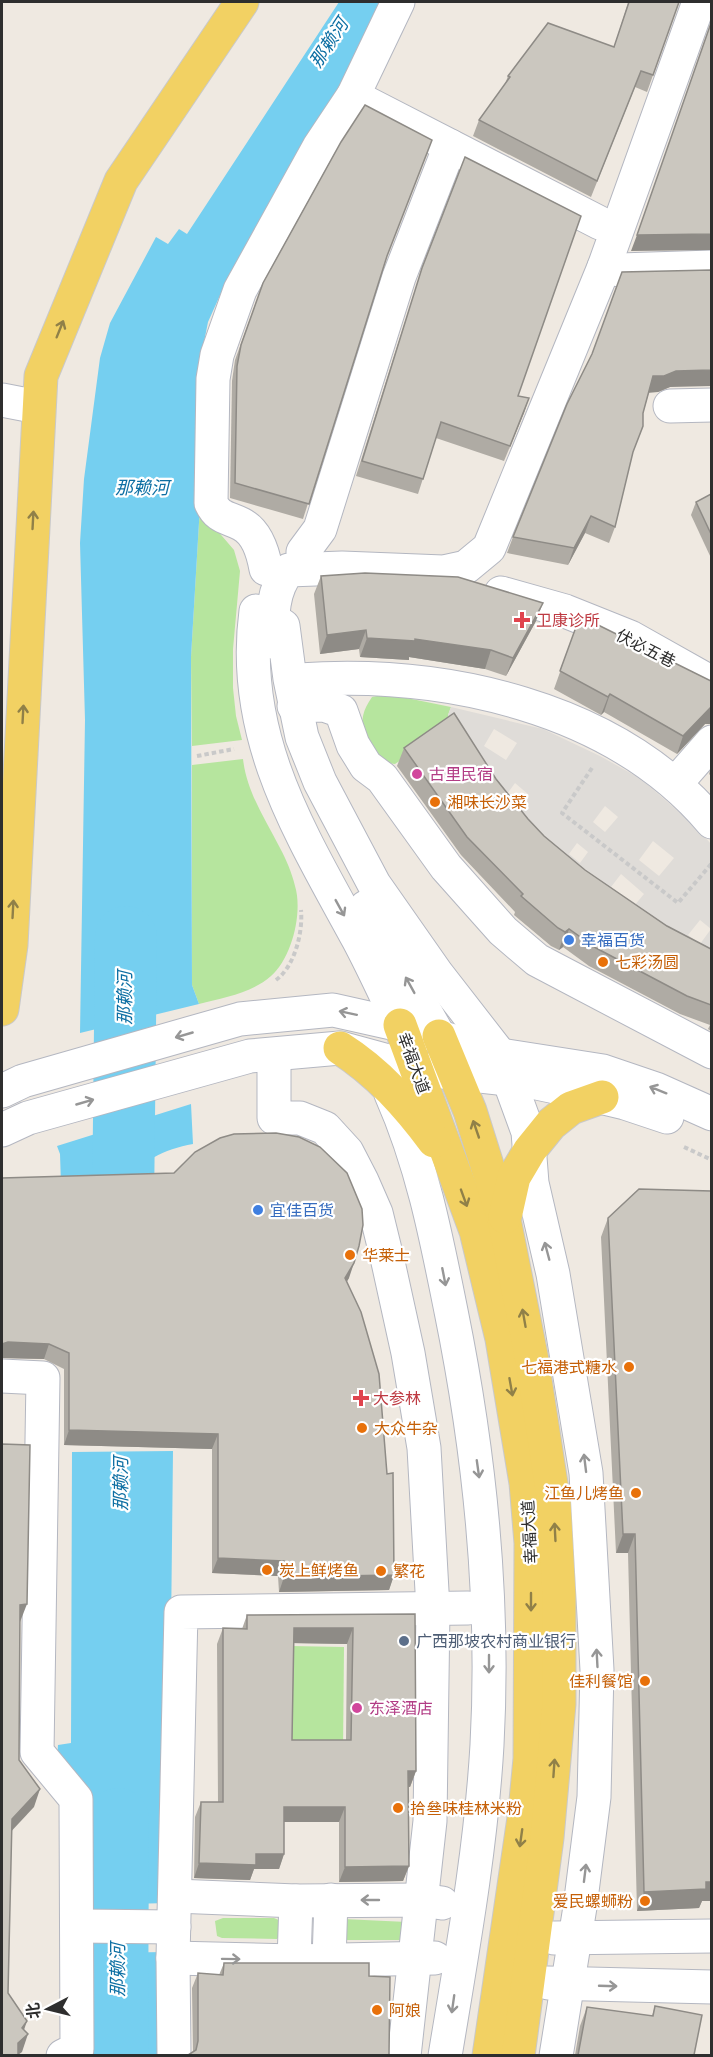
<svg xmlns="http://www.w3.org/2000/svg" width="713" height="2057" viewBox="0 0 713 2057" font-family="Poppins,'Noto Sans SC',sans-serif">
  <rect width="100%" height="100%" fill="#efe9e1"/>
  <!-- green -->
  <g fill="#b6e59e">
    <polygon points="201,489 210,522 234,550 240,571 233,649 233,688 236,716 242,740 192,746 191,657"/>
    <path d="M387,694L451,707L448,715V728L395,764L380,762C366,736 353,724 372,697Z"/>
    <path d="M243,759C247,793 265,818 280,848C286,859 292,873 295,886C303,912 292,958 271,976C252,993 223,998 199,1004L192,985V765Z"/>
    <polygon points="291,1646 344,1647 343,1752 289,1784"/>
    <polygon points="223,1918 274,1918 281,1921 281,1934 277,1939 222,1938 217,1936 215,1921"/>
    <polygon points="343,1919 407,1922 407,1940 341,1940"/>
  </g>
  <!-- plaza -->
  <path fill="#dfdcd8" fill-rule="evenodd" d="M451,707L543,729L600,756L641,779L694,825L711,844V967L662,941L602,901L539,852L492,795L448,728V715ZM494,729L517,743L506,760L484,746ZM515,783L529,795L519,808L505,797ZM605,806L618,817L605,832L593,822ZM653,841L674,858L659,876L639,860ZM577,843L588,852L580,863L569,854ZM621,874L644,894L634,906L611,887ZM700,920L711,929L700,944L688,935Z"/>
  <!-- water -->
  <g fill="#75cff0">
    <polygon points="339,2 384,2 346,86 230,273 208,322 197,377 201,489 191,657 192,985 199,1004 80,1033 85,720 80,543 84,479 100,358 110,323 156,237 168,244 179,229 187,234"/>
    <path d="M191,1104L193,1144C164,1149 140,1162 121,1185L61,1184L60,1154L57,1146Z"/>
    <polygon points="173,1451 168,1903 92,1905 57,1759 58,1745 71,1743 72,1452"/>
    <polygon points="167,1952 169,2055 92,2056 94,1953"/>
  </g>
  <g fill="none" stroke-linecap="round" stroke-linejoin="round">
    <!-- river -->
    <g stroke="#75cff0" stroke-width="62">
      <polyline points="123,1209 126,937"/>
      <polyline points="117,2056 118,1819"/>
    </g>
    <defs>
      <g id="minor">
        <polyline points="353,96 600,223"/>
        <polyline points="604,267 620,270 712,267"/>
        <polyline points="2,400 38,407"/>
        <polyline points="670,406 712,405"/>
        <polyline points="303,552 320,529 399,277 450,146"/>
        <path d="M266,569C263,552 257,532 241,524C227,517 218,518 211,503L213,379L217,355L240,290L319,147L353,96L398,2"/>
        <polyline points="501,593 565,611 630,637 712,683"/>
        <path d="M256,611C239,737 301,834 358,939C373,967 386,996 400,1025"/>
        <polyline points="272,619 283,626 290,679 302,737 320,782 374,884 437,974 500,1055 528,1132 532,1183 553,1274 586,1473 597,1670 594,1797 580,1907 556,2056"/>
        <path d="M273,642C272,617 272,589 289,570L342,568L443,572L466,567L489,548L604,267L699,2"/>
        <path d="M299,680C444,670 614,706 712,822"/>
        <polyline points="294,706 324,705 341,711 353,745 366,766 382,778 446,867 503,931 537,960 712,1052"/>
        <polyline points="676,783 712,742"/>
        <polyline points="366,907 439,1036"/>
        <polyline points="274,1068 274,1118 300,1118 325,1128 347,1152 362,1181 376,1213 388,1262 408,1353 424,1448 433,1609 430,1821 404,2056"/>
        <polyline points="2,1091 23,1081 240,1019 333,1010 400,1025 500,1055 603,1071 656,1089 712,1114"/>
        <path d="M391,1094C422,1164 436,1236 451,1311C480,1454 495,1599 487,1745C481,1849 462,1953 445,2056"/>
        <polyline points="2,1130 28,1118 250,1056 340,1048 417,1069 532,1082 579,1092 625,1103 667,1117"/>
        <polyline points="2,1376 43,1378 37,1752 76,1799 77,2049 63,2056"/>
        <polyline points="175,1896 296,1901 421,1900 442,1903"/>
        <polyline points="78,1926 174,1927"/>
        <polyline points="554,1938 712,1936"/>
        <polyline points="173,1958 294,1961 435,1958"/>
        <polyline points="329,1960 331,1900"/>
        <polyline points="294,1961 296,1901"/>
        <polyline points="548,1983 712,1987"/>
        <polyline points="174,2056 173,1958 181,1612 468,1608"/>
      </g>
      <g id="major">
        <polyline points="2,1009 11,945 41,376 121,181 242,2"/>
        <polyline points="400,1025 476,1231 502,1339 526,1483 531,1543 530,1759 525,1811 489,2056"/>
        <polyline points="439,1036 470,1111 504,1219 532,1360 554,1503 559,1595 559,1704 547,1838 518,2056"/>
        <path d="M340,1048C378,1072 407,1105 434,1141"/>
        <polyline points="505,1217 514,1177 530,1150 551,1124 571,1108 602,1097"/>
      </g>
    </defs>
    <!-- minor casing -->
    <use href="#minor" stroke="#b4b7c1" stroke-width="35"/>
    <!-- major casing -->
    <use href="#major" stroke="#c9c9c9" stroke-width="35"/>
    <!-- path -->
    <g stroke="#c9c9c9" stroke-width="4" stroke-dasharray="4.5 3" stroke-linecap="butt">
      <polyline points="197,756 234,749"/>
      <polyline points="592,768 562,813 678,903 712,863"/>
      <path d="M276,980C295,966 303,932 301,910"/>
      <polyline points="684,1147 712,1160"/>
    </g>
    <!-- minor -->
    <use href="#minor" stroke="#fff" stroke-width="33"/>
    <!-- major -->
    <use href="#major" stroke="#f2d163" stroke-width="33"/>
  </g>
  <!-- wall -->
  <g fill="#afaba4" fill-rule="evenodd">
    <polygon points="622,2 679,2 647,92 635,87 591,197 473,136 479,120 505,84 508,76 614,47 628,3"/>
    <polygon points="385,261 303,519 230,498 232,381 235,360 263,283"/>
    <polygon points="422,268 518,396 529,398 504,461 436,438 418,494 356,476"/>
    <polygon points="711,270 670,387 658,392 649,392 632,453 615,527 609,543 585,533 568,565 507,553 513,537"/>
    <polygon points="711,494 711,558 691,515 696,502"/>
    <polygon points="321,576 536,621 506,676 485,669 409,657 409,660 360,657 359,649 320,654 314,594"/>
    <polygon points="580,616 711,681 711,724 705,724 677,754 604,712 601,715 554,689"/>
    <polygon points="404,748 496,779 528,819 544,836 585,870 667,926 711,949 711,1031 708,1029 710,1025 680,1014 589,966 563,947 559,950 551,946 514,915 515,912 461,855 397,766"/>
    <polygon points="711,767 711,776 709,774"/>
    <polygon points="2,1178 349,1278 347,1281 394,1575 389,1590 279,1592 278,1576 212,1573 212,1449 64,1445 64,1369 44,1359 2,1358"/>
    <polygon points="608,1218 711,1574 711,1901 702,1901 699,1908 637,1911 628,1553 616,1553 601,1237"/>
    <path d="M415,1614L416,1771L410,1787L408,1786L409,1866L403,1881L339,1882V1822H284V1854L279,1869H254L250,1880L194,1878L195,1817L201,1802H218L217,1644L223,1628L242,1629L247,1615ZM294,1643L347,1644L346,1740H292Z"/>
    <polygon points="224,1963 369,1963 193,2052 192,1988 198,1973 219,1975"/>
    <polygon points="655,2006 694,2055 575,2055 580,2026 587,2007 652,2016"/>
  </g>
  <!-- shaded-wall -->
  <g fill="#8e8b86">
    <polygon points="711,234 711,250 631,251 637,235"/>
    <polygon points="711,370 711,386 670,387 658,392 647,393 653,376 676,371"/>
    <polygon points="529,398 524,413 504,461 510,446"/>
    <polygon points="591,516 585,533 568,565 574,548"/>
    <polygon points="543,603 536,621 506,676 513,658"/>
    <polygon points="366,630 359,649 320,654 327,635"/>
    <polygon points="367,638 415,639 491,650 485,669 409,657 409,660 360,657"/>
    <polygon points="610,694 604,712 601,715 608,697"/>
    <polygon points="711,707 711,724 705,724 677,754 683,736"/>
    <polygon points="569,929 563,947 559,950 565,932"/>
    <polygon points="354,1263 349,1278 340,1293 345,1278"/>
    <polygon points="8,1342 49,1344 44,1359 2,1358 2,1344"/>
    <polygon points="69,1430 218,1434 212,1449 64,1445"/>
    <polygon points="623,1534 635,1534 628,1553 616,1553"/>
    <polygon points="218,1558 284,1561 278,1576 212,1573"/>
    <polygon points="394,1575 389,1590 279,1592 284,1577"/>
    <polygon points="27,1604 20,1622 20,1605"/>
    <polygon points="294,1628 353,1628 347,1644 288,1643"/>
    <polygon points="408,1771 416,1771 410,1787 403,1786"/>
    <polygon points="40,1789 34,1807 6,1837 12,1819"/>
    <polygon points="284,1807 345,1807 339,1822 278,1822"/>
    <polygon points="256,1854 284,1854 279,1869 254,1869 250,1880 194,1878 199,1863"/>
    <polygon points="409,1866 403,1881 339,1882 345,1867"/>
    <polygon points="706,1882 711,1882 711,1901 702,1901 699,1908 637,1911 644,1892"/>
    <polygon points="27,2021 21,2039 28,2034 22,2052 18,2055 13,2055 22,2028"/>
  </g>
  <!-- building -->
  <g fill="#cbc7bf" stroke="#8e8b86" stroke-width="1.5" fill-rule="evenodd">
    <polygon points="629,2 679,2 653,75 641,71 597,181 479,120 510,77 508,76 548,23 614,47"/>
    <polygon points="711,23 711,234 637,235"/>
    <polygon points="365,105 432,140 387,256 309,504 235,483 237,366 241,345 263,283 341,142"/>
    <polygon points="465,157 581,216 518,396 529,398 510,446 441,422 423,479 362,461 422,268"/>
    <polygon points="711,270 711,370 676,371 664,376 653,376 643,413 643,426 633,452 615,527 591,516 574,548 513,537 567,404 592,354 622,272"/>
    <polygon points="711,494 711,534 696,502"/>
    <polygon points="365,573 458,577 543,603 513,658 491,650 415,639 415,641 367,638 366,630 327,635 321,576"/>
    <polygon points="580,616 711,681 711,707 683,736 610,694 608,697 560,671"/>
    <polygon points="454,713 496,779 528,819 544,836 585,870 667,926 711,949 711,1005 687,996 596,948 569,929 565,932 558,928 521,896 523,894 467,837 404,748"/>
    <polygon points="276,1133 299,1137 320,1147 347,1173 362,1209 363,1225 359,1246 354,1263 345,1278 361,1312 379,1374 387,1474 393,1473 394,1575 284,1577 284,1561 218,1558 218,1434 69,1430 69,1353 49,1344 8,1342 2,1344 2,1178 174,1173 195,1152 220,1138 234,1134"/>
    <polygon points="639,1189 711,1191 711,1882 706,1882 706,1889 644,1892 635,1534 623,1534 608,1218"/>
    <polygon points="2,1444 30,1445 27,1604 20,1605 19,1760 40,1789 12,1819 8,1993 27,2021 22,2028 28,2034 18,2043 18,2055 2,2055"/>
    <path d="M415,1614L416,1771H408L409,1866L345,1867V1807H284V1854H256V1865L199,1863L201,1802H223V1628L247,1629V1615ZM294,1628H353L351,1740H292Z"/>
    <polygon points="224,1963 369,1963 369,1976 390,1977 389,2055 188,2055 196,2050 198,2041 198,1973 223,1975"/>
    <polygon points="655,2006 702,2015 694,2055 578,2055 587,2007 653,2016"/>
  </g>
  <!-- one-way arrows -->
  <defs><path id="oneway-shaft" d="M-6 0H5M1.5-3L5.5 0L1.5 3" fill="none" stroke-width="1.6" stroke-linecap="round" stroke-linejoin="round" transform="scale(1.5)"/></defs>
  <g stroke="#908048">
    <use href="#oneway-shaft" transform="translate(60 329) rotate(-68)"/>
    <use href="#oneway-shaft" transform="translate(33 520) rotate(-87)"/>
    <use href="#oneway-shaft" transform="translate(23 714) rotate(-87)"/>
    <use href="#oneway-shaft" transform="translate(13 909) rotate(-87)"/>
    <use href="#oneway-shaft" transform="translate(476 1129) rotate(-109)"/>
    <use href="#oneway-shaft" transform="translate(464 1198) rotate(70)"/>
    <use href="#oneway-shaft" transform="translate(524 1318) rotate(-100)"/>
    <use href="#oneway-shaft" transform="translate(511 1387) rotate(80)"/>
    <use href="#oneway-shaft" transform="translate(555 1532) rotate(-93)"/>
    <use href="#oneway-shaft" transform="translate(531 1602) rotate(90)"/>
    <use href="#oneway-shaft" transform="translate(554 1768) rotate(-86)"/>
    <use href="#oneway-shaft" transform="translate(521 1838) rotate(98)"/>
  </g>
  <g stroke="#969696">
    <use href="#oneway-shaft" transform="translate(340 908) rotate(61)"/>
    <use href="#oneway-shaft" transform="translate(410 985) rotate(-119)"/>
    <use href="#oneway-shaft" transform="translate(348 1013) rotate(-168)"/>
    <use href="#oneway-shaft" transform="translate(184 1035) rotate(164)"/>
    <use href="#oneway-shaft" transform="translate(658 1090) rotate(-158)"/>
    <use href="#oneway-shaft" transform="translate(85 1102) rotate(-16)"/>
    <use href="#oneway-shaft" transform="translate(547 1251) rotate(-105)"/>
    <use href="#oneway-shaft" transform="translate(444 1277) rotate(79)"/>
    <use href="#oneway-shaft" transform="translate(585 1463) rotate(-97)"/>
    <use href="#oneway-shaft" transform="translate(478 1469) rotate(82)"/>
    <use href="#oneway-shaft" transform="translate(597 1658) rotate(-93)"/>
    <use href="#oneway-shaft" transform="translate(489 1664) rotate(90)"/>
    <use href="#oneway-shaft" transform="translate(585 1873) rotate(-83)"/>
    <use href="#oneway-shaft" transform="translate(370 1900) rotate(-180)"/>
    <use href="#oneway-shaft" transform="translate(231 1959) rotate(1)"/>
    <use href="#oneway-shaft" transform="translate(608 1986) rotate(2)"/>
    <use href="#oneway-shaft" transform="translate(453 2004) rotate(98)"/>
  </g>
  <!-- markers -->
  <g fill="#e0444e" stroke="#fff" stroke-width="2">
    <path d="M519 611h6v6h6v6h-6v6h-6v-6h-6v-6h6z"/>
    <path d="M358 1389h6v6h6v6h-6v6h-6v-6h-6v-6h6z"/>
  </g>
  <g fill="#d1479c" stroke="#fff" stroke-width="2">
    <circle cx="417" cy="774" r="6"/>
    <circle cx="357" cy="1708" r="6"/>
  </g>
  <g fill="#e8710a" stroke="#fff" stroke-width="2">
    <circle cx="435" cy="802" r="6"/>
    <circle cx="603" cy="962" r="6"/>
    <circle cx="350" cy="1255" r="6"/>
    <circle cx="629" cy="1367" r="6"/>
    <circle cx="362" cy="1428" r="6"/>
    <circle cx="636" cy="1493" r="6"/>
    <circle cx="267" cy="1570" r="6"/>
    <circle cx="381" cy="1571" r="6"/>
    <circle cx="645" cy="1681" r="6"/>
    <circle cx="398" cy="1808" r="6"/>
    <circle cx="645" cy="1901" r="6"/>
    <circle cx="377" cy="2010" r="6"/>
  </g>
  <g fill="#3f7fe0" stroke="#fff" stroke-width="2">
    <circle cx="569" cy="940" r="6"/>
    <circle cx="258" cy="1210" r="6"/>
  </g>
  <circle fill="#5c6f8a" stroke="#fff" stroke-width="2" cx="404" cy="1641" r="6"/>
  <g text-anchor="middle" stroke-width="4.5" stroke-linejoin="round" paint-order="stroke">
    <!-- health labels -->
    <g font-size="16" fill="#be3a42" stroke="#fff" text-anchor="start">
      <text x="536" y="626">卫康诊所</text>
      <text x="373" y="1404">大参林</text>
    </g>
    <!-- street labels -->
    <g font-size="16" fill="#2e2e2e" stroke="#fff">
      <text transform="translate(646 648) rotate(27)" y="6">伏必五巷</text>
      <text transform="translate(414 1063) rotate(70)" y="6">幸福大道</text>
      <text transform="translate(529 1532) rotate(-93)" y="6">幸福大道</text>
    </g>
    <!-- hotel labels -->
    <g font-size="16" fill="#b23c85" stroke="#fff" text-anchor="start">
      <text x="429" y="780">古里民宿</text>
      <text x="369" y="1714">东泽酒店</text>
    </g>
    <!-- food labels -->
    <g font-size="16" fill="#c56008" stroke="#fff" text-anchor="start">
      <text x="447" y="808">湘味长沙菜</text>
      <text x="615" y="968">七彩汤圆</text>
      <text x="362" y="1261">华莱士</text>
      <text x="617" y="1373" text-anchor="end">七福港式糖水</text>
      <text x="374" y="1434">大众牛杂</text>
      <text x="624" y="1499" text-anchor="end">江鱼儿烤鱼</text>
      <text x="279" y="1576">炭上鲜烤鱼</text>
      <text x="393" y="1577">繁花</text>
      <text x="633" y="1687" text-anchor="end">佳利餐馆</text>
      <text x="410" y="1814">拾叄味桂林米粉</text>
      <text x="633" y="1907" text-anchor="end">爱民螺蛳粉</text>
      <text x="389" y="2016">阿娘</text>
    </g>
    <!-- shop labels -->
    <g font-size="16" fill="#366cbe" stroke="#fff" text-anchor="start">
      <text x="581" y="946">幸福百货</text>
      <text x="270" y="1216">宜佳百货</text>
    </g>
    <!-- service labels -->
    <g font-size="16" fill="#4e5e75" stroke="#fff" text-anchor="start">
      <text x="416" y="1647">广西那坡农村商业银行</text>
    </g>
    <!-- water labels -->
    <g font-size="18" font-style="italic" fill="#0d6fa3" stroke="#fff">
      <text transform="translate(329 43) rotate(-57)" y="6">那赖河</text>
      <text x="142" y="494">那赖河</text>
      <text transform="translate(125 998) rotate(-90)" y="6">那赖河</text>
      <text transform="translate(121 1484) rotate(-90)" y="6">那赖河</text>
      <text transform="translate(118 1970) rotate(-90)" y="6">那赖河</text>
    </g>
  </g>
  <!-- border -->
  <rect width="713" height="2057" fill="none" stroke="#2e2e2e" stroke-width="6"/>
  <!-- north arrow -->
  <g transform="translate(48 2009) rotate(263)" stroke="#ffffff" stroke-width="4.5" paint-order="stroke">
  <path d="M0-4.5L10 22L0 15L-10 22Z" fill="#2e2e2e"/>
  <text y="-9" font-size="16" font-weight="bold" text-anchor="middle" fill="#2e2e2e">北</text>
  </g>
</svg>
